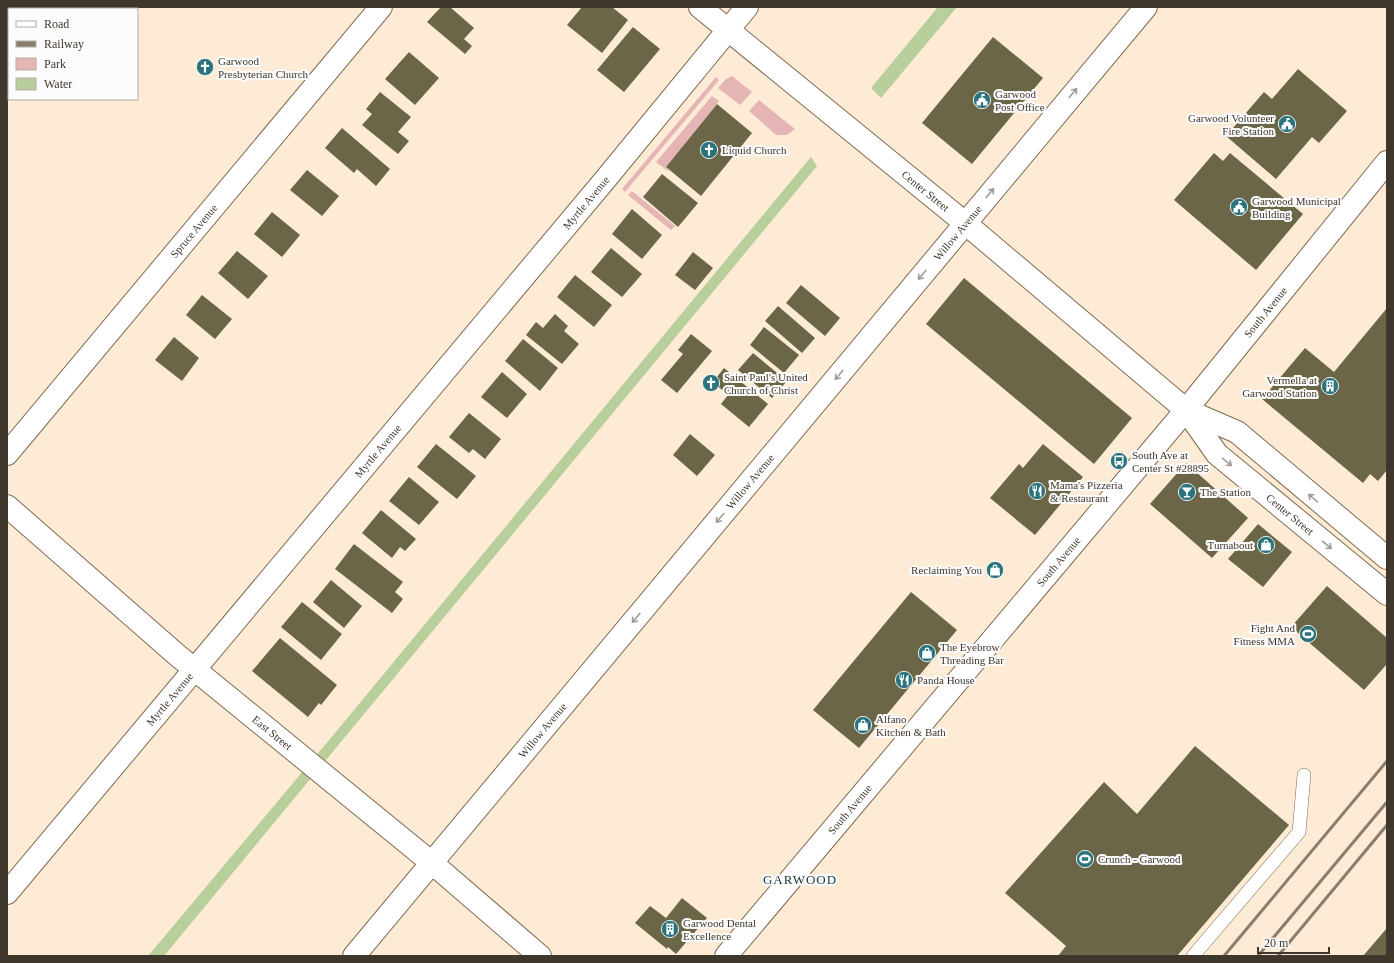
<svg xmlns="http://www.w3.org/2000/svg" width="1394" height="963" viewBox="0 0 1394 963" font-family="'Times New Roman',serif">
  <rect width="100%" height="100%" fill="#feebd5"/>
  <!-- green -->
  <g fill="#e5b5b5">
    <polygon points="732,76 752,92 740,105 718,88 726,79"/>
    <polygon points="716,77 719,80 625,192 622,189"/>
    <polygon points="712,96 719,101 666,167 669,170 668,171 656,162"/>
    <polygon points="759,100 795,129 787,135 776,135 749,111"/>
    <polygon points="632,191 675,226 671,230 628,195"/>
  </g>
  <!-- water -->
  <g fill="#b8ce9b">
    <polygon points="938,7 957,7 881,98 871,88"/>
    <polygon points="811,157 817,166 164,956 148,956 330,739"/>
  </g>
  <!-- building -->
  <g fill="#6b6648">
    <polygon points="441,7 450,7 474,28 464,39 472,46 465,54 427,22"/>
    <polygon points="582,7 612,7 628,20 602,53 567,25"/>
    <polygon points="633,27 660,49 624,92 597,70"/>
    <polygon points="993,37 1043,78 972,164 922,123"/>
    <polygon points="409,52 439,78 415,105 385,79"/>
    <polygon points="1298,69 1347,111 1319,143 1312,137 1276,179 1226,136 1264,92 1272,99"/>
    <polygon points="380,92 411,117 398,132 409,141 398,154 362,125 372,114 366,109"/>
    <polygon points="717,104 752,133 701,196 666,167"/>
    <polygon points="342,128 390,169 376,186 357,169 354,173 325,148"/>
    <polygon points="1214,153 1223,161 1230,153 1303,214 1256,270 1174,200"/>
    <polygon points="307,170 339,196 322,216 290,190"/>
    <polygon points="662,174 698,203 678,227 643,197"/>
    <polygon points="632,209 662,235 642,259 612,234"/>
    <polygon points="272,212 300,235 282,257 254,234"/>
    <polygon points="611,248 642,274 622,297 591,272"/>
    <polygon points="237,251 268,276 248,299 218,273"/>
    <polygon points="693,252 713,268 695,290 675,275"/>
    <polygon points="575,275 612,305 594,327 557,297"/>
    <polygon points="964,278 1132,418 1094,464 926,324"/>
    <polygon points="801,285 840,318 825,336 786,303"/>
    <polygon points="202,295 232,319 215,339 186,315"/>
    <polygon points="778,306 815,338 802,353 765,321"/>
    <polygon points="1387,308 1387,470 1378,481 1370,474 1363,483 1262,399 1305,348 1334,372"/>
    <polygon points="555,314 568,326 564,331 579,344 562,364 526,335 536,322 543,328"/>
    <polygon points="764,327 799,355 784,373 750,345"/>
    <polygon points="691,334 712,351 677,393 661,380 683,354 678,350"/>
    <polygon points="174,337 199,358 182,381 155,360"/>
    <polygon points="523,339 558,368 540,391 505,361"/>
    <polygon points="753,353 787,381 772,398 738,370"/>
    <polygon points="724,368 768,404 749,427 721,404 728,395 713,382"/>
    <polygon points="502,372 527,394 507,418 481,397"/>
    <polygon points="469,413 501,439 485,459 473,449 469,453 449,437"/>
    <polygon points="690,434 715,455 697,476 673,455"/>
    <polygon points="436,444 476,476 457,499 417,467"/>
    <polygon points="1043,444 1083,477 1035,535 990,498 1019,464 1023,468"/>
    <polygon points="1186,463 1248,518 1212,558 1150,504"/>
    <polygon points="409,477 439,502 419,525 389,501"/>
    <polygon points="381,510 416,539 405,551 400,547 392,558 362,533"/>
    <polygon points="1258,524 1292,552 1263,587 1228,559"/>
    <polygon points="354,544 403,582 395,592 403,599 392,613 335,569"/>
    <polygon points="331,580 362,606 344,628 313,602"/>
    <polygon points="1327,586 1387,638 1387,664 1364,690 1291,627"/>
    <polygon points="911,592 957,630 859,748 813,710"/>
    <polygon points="302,602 342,634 321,660 281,627"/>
    <polygon points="280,638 337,685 321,705 319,703 308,717 252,671"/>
    <polygon points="1195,746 1289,825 1177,956 1058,956 1066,946 1005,893 1104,782 1137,814"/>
    <polygon points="682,898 707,918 676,954 668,947 667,949 635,923 650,906 666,918"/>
    <polygon points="1387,928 1387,956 1363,956"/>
  </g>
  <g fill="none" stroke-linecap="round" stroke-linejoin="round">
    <defs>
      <polyline id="service" points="1193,956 1299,832 1304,775"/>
      <g id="minor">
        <path id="s1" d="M700,7L965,223L1186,410L1217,454L1387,594"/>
        <polyline points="1186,410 1237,432 1387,558"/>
        <path id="s2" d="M7,454L381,7"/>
        <path id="s3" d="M7,506L177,655L432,863L540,956"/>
        <path id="s4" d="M7,893L604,181L747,7"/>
        <path id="s5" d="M354,956L1146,7"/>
      </g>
      <g id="secondary">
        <path id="s6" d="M726,956L1186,410L1387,162"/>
      </g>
    </defs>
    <!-- service casing -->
    <use href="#service" stroke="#7f6b52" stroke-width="14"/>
    <!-- minor casing -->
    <use href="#minor" stroke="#7f6b52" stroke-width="24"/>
    <!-- secondary casing -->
    <use href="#secondary" stroke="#7f6b52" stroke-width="24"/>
    <!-- service -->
    <use href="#service" stroke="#fff" stroke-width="13"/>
    <!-- minor -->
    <use href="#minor" stroke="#fff" stroke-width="22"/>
    <!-- secondary -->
    <use href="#secondary" stroke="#fff" stroke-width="22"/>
    <!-- rail -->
    <g stroke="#8a7d6e" stroke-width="3">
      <polyline points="1224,956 1387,761"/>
      <polyline points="1258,956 1387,802"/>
      <polyline points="1278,956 1387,825"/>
    </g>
  </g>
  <!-- one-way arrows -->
  <defs><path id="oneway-shaft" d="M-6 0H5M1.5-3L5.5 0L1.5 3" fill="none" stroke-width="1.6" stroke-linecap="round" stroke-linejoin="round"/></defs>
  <g stroke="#a09b96">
    <use href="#oneway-shaft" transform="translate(1073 93) rotate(-50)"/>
    <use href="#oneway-shaft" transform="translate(990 193) rotate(-50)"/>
    <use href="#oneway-shaft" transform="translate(922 275) rotate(130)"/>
    <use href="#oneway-shaft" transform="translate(839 375) rotate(130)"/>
    <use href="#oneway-shaft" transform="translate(1227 462) rotate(39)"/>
    <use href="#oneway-shaft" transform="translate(1313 498) rotate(-140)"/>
    <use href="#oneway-shaft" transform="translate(720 518) rotate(130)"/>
    <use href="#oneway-shaft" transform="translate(1327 545) rotate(40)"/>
    <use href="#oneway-shaft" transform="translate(636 618) rotate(130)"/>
  </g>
  <!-- icons -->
  <defs>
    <symbol id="church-disc" viewBox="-11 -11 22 22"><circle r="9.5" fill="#2a737c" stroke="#fcfcfc"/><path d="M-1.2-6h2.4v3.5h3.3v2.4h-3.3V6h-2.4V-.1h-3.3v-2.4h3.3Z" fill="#fff"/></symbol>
    <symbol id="civic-disc" viewBox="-11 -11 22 22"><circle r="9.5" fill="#2a737c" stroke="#fcfcfc"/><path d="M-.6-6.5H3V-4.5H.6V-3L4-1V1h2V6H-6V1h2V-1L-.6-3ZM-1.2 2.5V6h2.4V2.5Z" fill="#fff"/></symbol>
    <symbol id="building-disc" viewBox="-11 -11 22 22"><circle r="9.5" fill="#2a737c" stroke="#fcfcfc"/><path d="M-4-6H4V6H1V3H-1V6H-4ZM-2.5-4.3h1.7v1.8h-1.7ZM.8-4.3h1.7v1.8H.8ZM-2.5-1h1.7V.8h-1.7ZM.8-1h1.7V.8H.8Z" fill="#fff"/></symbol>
    <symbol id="bus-disc" viewBox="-11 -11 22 22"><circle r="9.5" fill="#2a737c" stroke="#fcfcfc"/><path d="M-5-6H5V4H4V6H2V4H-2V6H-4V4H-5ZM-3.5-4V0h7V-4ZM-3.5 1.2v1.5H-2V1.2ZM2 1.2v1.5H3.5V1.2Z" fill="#fff"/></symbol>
    <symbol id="restaurant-disc" viewBox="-11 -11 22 22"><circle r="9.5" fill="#2a737c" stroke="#fcfcfc"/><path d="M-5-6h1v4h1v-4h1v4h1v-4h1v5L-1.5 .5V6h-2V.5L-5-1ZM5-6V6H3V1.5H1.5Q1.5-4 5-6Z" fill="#fff"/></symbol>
    <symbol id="bar-disc" viewBox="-11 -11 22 22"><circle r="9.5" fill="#2a737c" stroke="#fcfcfc"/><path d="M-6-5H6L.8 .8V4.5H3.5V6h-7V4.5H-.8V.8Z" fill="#fff"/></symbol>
    <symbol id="shop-disc" viewBox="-11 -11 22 22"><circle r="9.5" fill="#2a737c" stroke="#fcfcfc"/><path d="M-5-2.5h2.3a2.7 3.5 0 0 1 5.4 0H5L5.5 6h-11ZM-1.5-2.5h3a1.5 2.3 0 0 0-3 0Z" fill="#fff"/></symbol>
    <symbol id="stadium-disc" viewBox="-11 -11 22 22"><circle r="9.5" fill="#2a737c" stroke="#fcfcfc"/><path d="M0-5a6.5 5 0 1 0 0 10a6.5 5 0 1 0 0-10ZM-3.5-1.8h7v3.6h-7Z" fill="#fff"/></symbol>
  </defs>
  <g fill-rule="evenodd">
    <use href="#church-disc" x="195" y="57" width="20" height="20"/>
    <use href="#civic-disc" x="972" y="90" width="20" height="20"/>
    <use href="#civic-disc" x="1277" y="114" width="20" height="20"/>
    <use href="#church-disc" x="699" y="140" width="20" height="20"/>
    <use href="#civic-disc" x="1229" y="197" width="20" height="20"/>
    <use href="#church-disc" x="701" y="373" width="20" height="20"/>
    <use href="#building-disc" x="1320" y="376" width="20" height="20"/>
    <use href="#bus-disc" x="1109" y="451" width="20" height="20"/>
    <use href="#restaurant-disc" x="1027" y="481" width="20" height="20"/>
    <use href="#bar-disc" x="1177" y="482" width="20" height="20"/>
    <use href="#shop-disc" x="1256" y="535" width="20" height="20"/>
    <use href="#shop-disc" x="985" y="560" width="20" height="20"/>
    <use href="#stadium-disc" x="1298" y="624" width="20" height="20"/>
    <use href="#shop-disc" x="917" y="643" width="20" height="20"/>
    <use href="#restaurant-disc" x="894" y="670" width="20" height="20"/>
    <use href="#shop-disc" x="853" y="715" width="20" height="20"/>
    <use href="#stadium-disc" x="1075" y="849" width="20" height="20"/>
    <use href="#building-disc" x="660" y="919" width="20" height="20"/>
  </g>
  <g text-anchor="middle" stroke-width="4" stroke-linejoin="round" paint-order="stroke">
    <!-- poi labels -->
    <g font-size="11" fill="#40372c" stroke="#fcfcfc" text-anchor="start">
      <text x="218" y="65">Garwood<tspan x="218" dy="13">Presbyterian Church</tspan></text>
      <text x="995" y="98">Garwood<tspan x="995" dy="13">Post Office</tspan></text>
      <text x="1274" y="122" text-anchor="end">Garwood Volunteer<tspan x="1274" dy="13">Fire Station</tspan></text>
      <text x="722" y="154">Liquid Church</text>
      <text x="1252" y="205">Garwood Municipal<tspan x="1252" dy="13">Building</tspan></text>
      <text x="724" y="381">Saint Paul's United<tspan x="724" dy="13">Church of Christ</tspan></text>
      <text x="1317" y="384" text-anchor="end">Vermella at<tspan x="1317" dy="13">Garwood Station</tspan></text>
      <text x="1132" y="459">South Ave at<tspan x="1132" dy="13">Center St #28895</tspan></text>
      <text x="1050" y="489">Mama's Pizzeria<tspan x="1050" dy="13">&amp; Restaurant</tspan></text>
      <text x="1200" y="496">The Station</text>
      <text x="1253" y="549" text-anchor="end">Turnabout</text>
      <text x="982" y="574" text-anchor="end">Reclaiming You</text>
      <text x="1295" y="632" text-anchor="end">Fight And<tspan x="1295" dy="13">Fitness MMA</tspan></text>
      <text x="940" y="651">The Eyebrow<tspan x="940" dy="13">Threading Bar</tspan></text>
      <text x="917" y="684">Panda House</text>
      <text x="876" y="723">Alfano<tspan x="876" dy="13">Kitchen &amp; Bath</tspan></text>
      <text x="1098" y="863">Crunch - Garwood</text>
      <text x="683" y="927">Garwood Dental<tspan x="683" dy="13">Excellence</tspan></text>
    </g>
    <!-- street labels -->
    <g font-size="11" fill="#40372c" stroke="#fcfcfc">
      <text dy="4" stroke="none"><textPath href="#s1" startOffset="291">Center Street</textPath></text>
      <text dy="4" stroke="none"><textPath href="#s4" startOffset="901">Myrtle Avenue</textPath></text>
      <text dy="4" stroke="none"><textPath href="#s2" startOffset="291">Spruce Avenue</textPath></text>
      <text dy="4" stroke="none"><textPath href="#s5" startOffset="942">Willow Avenue</textPath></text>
      <text dy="4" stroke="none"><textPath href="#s6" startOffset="840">South Avenue</textPath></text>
      <text dy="4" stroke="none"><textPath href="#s4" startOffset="577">Myrtle Avenue</textPath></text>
      <text dy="4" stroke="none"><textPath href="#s5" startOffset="618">Willow Avenue</textPath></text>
      <text dy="4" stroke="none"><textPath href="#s1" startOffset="780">Center Street</textPath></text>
      <text dy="4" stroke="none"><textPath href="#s6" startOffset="516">South Avenue</textPath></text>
      <text dy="4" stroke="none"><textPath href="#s4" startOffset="253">Myrtle Avenue</textPath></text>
      <text dy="4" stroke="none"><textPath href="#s5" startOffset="294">Willow Avenue</textPath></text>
      <text dy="4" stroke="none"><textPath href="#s3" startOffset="349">East Street</textPath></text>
      <text dy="4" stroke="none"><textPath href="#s6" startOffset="192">South Avenue</textPath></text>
    </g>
    <!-- quarter labels -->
    <g font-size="13" letter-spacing="1" fill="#14363b" stroke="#fcfcfc">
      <text x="800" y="884">GARWOOD</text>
    </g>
  </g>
  <!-- border -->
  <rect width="1394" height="963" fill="none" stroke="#40372c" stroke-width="16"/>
  <!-- legend -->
  <rect x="8" y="8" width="130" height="92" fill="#fcfcfc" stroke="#b1ada9"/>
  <rect x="16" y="21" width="20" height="6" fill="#ffffff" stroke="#b1ada9"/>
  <text x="44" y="28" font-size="12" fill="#40372c">Road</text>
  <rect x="16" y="41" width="20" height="6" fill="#8a7d6e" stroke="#b1ada9"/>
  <text x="44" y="48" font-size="12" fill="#40372c">Railway</text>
  <rect x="16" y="58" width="20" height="12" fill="#e5b5b5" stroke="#b1ada9"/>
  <text x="44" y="68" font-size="12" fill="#40372c">Park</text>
  <rect x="16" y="78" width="20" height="12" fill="#b8ce9b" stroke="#b1ada9"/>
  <text x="44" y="88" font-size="12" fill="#40372c">Water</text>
  <!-- scale -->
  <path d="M1258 947v6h71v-6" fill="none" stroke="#40372c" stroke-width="2"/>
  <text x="1264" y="947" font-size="12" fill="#40372c" stroke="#fcfcfc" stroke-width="3" paint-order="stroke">20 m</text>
</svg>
